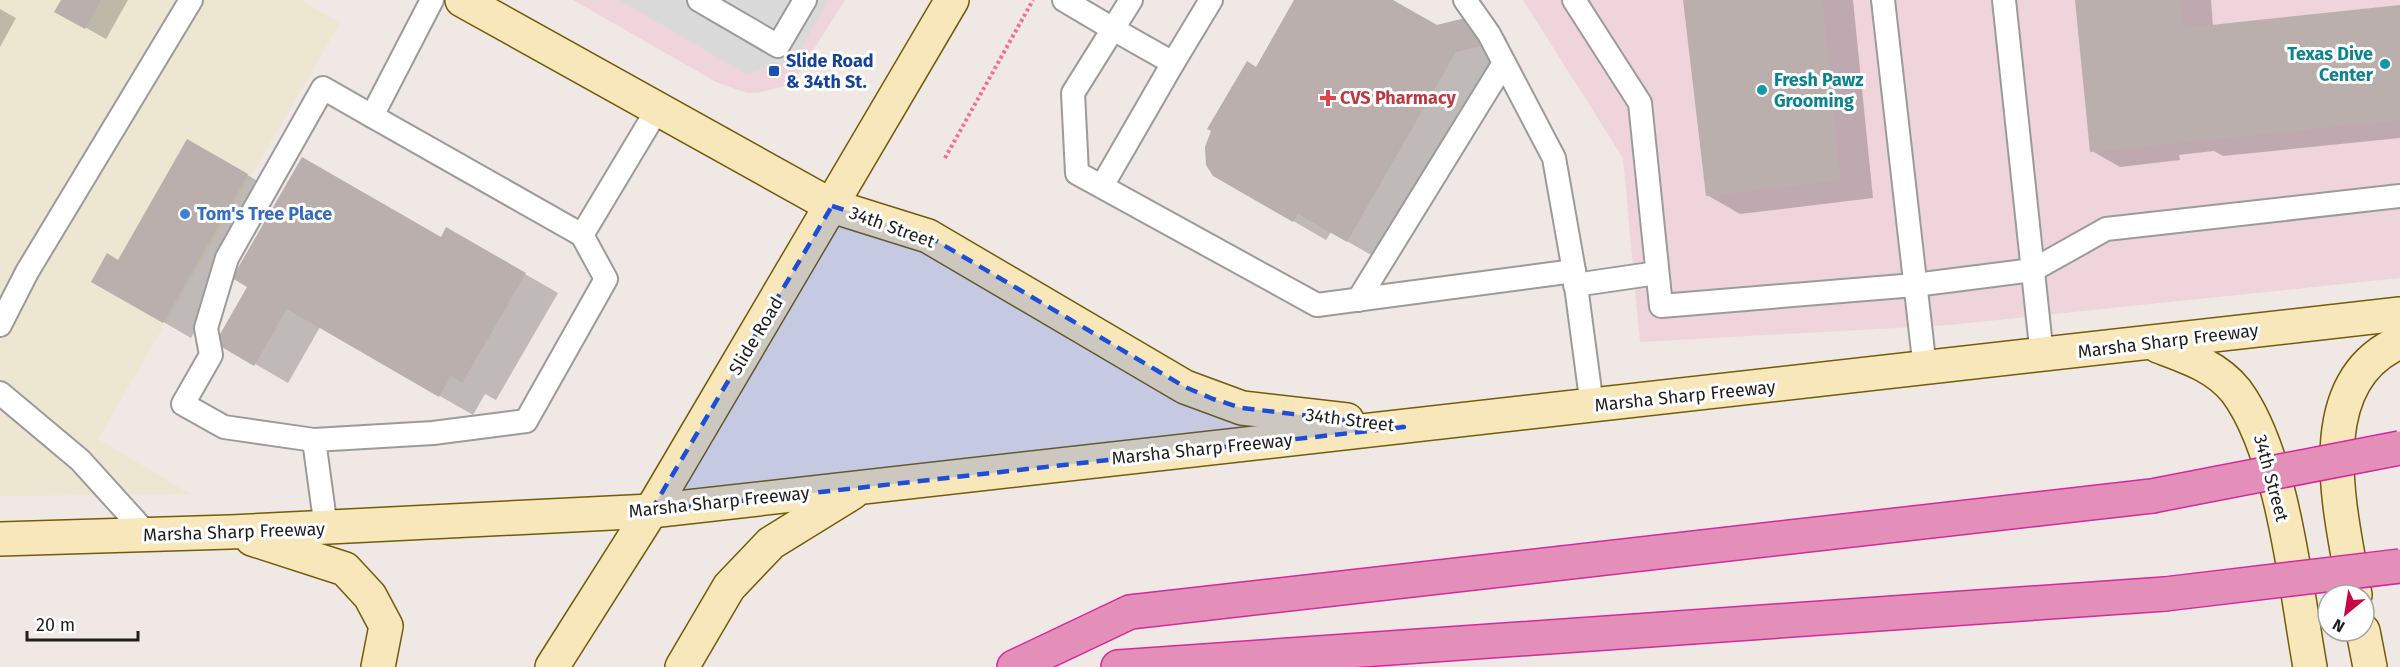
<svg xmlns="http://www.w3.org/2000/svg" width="2400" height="667" viewBox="0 0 2400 667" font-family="'Fira Sans',sans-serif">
  <rect width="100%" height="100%" fill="#efe8e5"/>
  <!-- commercial -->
  <g fill="#efd4dc">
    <polygon points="573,0 845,0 797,76 782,87 757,93 747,93 716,82"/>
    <polygon points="1523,0 2400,0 2400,278 1949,325 1640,342 1623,158"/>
  </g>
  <!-- farmland -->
  <polygon fill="#ede6d1" points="0,0 301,0 340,23 98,439 190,494 0,496"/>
  <!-- parking -->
  <polygon fill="#dadada" points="619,0 829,0 795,59 746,74"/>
  <!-- shadow -->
  <g fill="#0003">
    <polygon points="63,0 128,0 106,39 56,11"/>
    <polygon points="1296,0 1390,0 1437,27 1472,18 1506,37 1513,64 1380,260 1331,232 1326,240 1214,175 1257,69"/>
    <polygon points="1684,0 1853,0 1873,198 1740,214 1707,195"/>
    <polygon points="2077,0 2211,0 2213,26 2400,6 2400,138 2223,156 2214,151 2179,155 2180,160 2120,167 2092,151"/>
    <polygon points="0,9 16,18 0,47"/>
    <polygon points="188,141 275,191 191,338 93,281 119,262"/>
    <polygon points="447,229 558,293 496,400 485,394 473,415 320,327 288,383 217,342 249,286 441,239"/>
  </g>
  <!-- building -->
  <g fill="#bbafae">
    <polygon points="61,0 101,0 85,29 54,12"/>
    <polygon points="1294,0 1393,0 1437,25 1473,16 1481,46 1456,52 1347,242 1298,214 1293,222 1213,176 1206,165 1205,147 1211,131 1207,129 1247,61 1256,67"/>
    <polygon points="1683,0 1822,0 1840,180 1706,196"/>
    <polygon points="2075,0 2180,0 2183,28 2400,5 2400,120 2090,152"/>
    <polygon points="187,139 248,174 163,323 91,282 107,253 118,260"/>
    <polygon points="302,157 441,237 446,227 526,273 462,383 451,376 439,397 287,309 254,366 215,343 247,287 232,278"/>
  </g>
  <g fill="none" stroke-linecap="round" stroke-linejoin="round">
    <defs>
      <g id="service">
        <polyline points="432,0 372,116 582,235 657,110"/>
        <polyline points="699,0 778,46 805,0"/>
        <polyline points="1064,0 1113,29 1131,0"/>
        <polyline points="1211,0 1173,63 1113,29 1073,93 1077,173 1317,305 1574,271 1592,406"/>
        <polyline points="1465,0 1489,34 1554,158 1574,271"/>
        <polyline points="1574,0 1640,103 1661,306 1915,285 2033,270 2106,229 2400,196"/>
        <polyline points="1883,0 1925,369"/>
        <polyline points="2004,0 2042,356"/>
        <polyline points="1102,186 1173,63"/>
        <polyline points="1575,285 1657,273"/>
        <polyline points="1358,300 1504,63"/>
        <polyline points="0,325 27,272 191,0"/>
        <polyline points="0,393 80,460 148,535"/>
        <polyline points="314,440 224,427 183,404 211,355 206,328 227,258 323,88 372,116"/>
        <polyline points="326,528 314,440 433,433 526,421 606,279 582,235"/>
      </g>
      <g id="secondary">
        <polyline points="462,0 832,206 928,236 1185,387 1242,408 1347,420"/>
        <path d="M2158,346C2187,357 2216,366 2236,391C2283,454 2296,589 2310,667"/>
        <polyline points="0,539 230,532 651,511 2400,314"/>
        <polyline points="252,539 345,569 370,596 386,626 378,667"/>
        <path d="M2355,595C2342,516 2305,384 2400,342"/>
        <polyline points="2363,631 2370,667"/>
        <polyline points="552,667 651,511 952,0"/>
        <polyline points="682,667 729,587 771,543 852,493"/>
      </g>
      <g id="motorway">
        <polyline points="1014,667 1130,612 2152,496"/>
        <polyline points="1118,667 2165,594"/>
      </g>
    </defs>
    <!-- service casing -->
    <use href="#service" stroke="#9b9b9b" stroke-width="26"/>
    <!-- secondary casing -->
    <use href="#secondary" stroke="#735c08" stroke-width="36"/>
    <!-- motorway casing -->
    <use href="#motorway" stroke="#d5299c" stroke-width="36"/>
    <!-- path -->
    <polyline stroke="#f66f8c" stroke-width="4" stroke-dasharray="3 3" stroke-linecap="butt" points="945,158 1033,0"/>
    <!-- service -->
    <use href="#service" stroke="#fff" stroke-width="22"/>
    <!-- secondary -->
    <use href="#secondary" stroke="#f8e7ba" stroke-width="33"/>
    <!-- motorway -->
    <use href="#motorway" stroke="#e48fba" stroke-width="33"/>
    <defs>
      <g id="motorway-bridge">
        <polyline points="2152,496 2400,448"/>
        <polyline points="2165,594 2400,566"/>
      </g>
    </defs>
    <!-- motorway-bridge casing -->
    <use href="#motorway-bridge" stroke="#d5299c" stroke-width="36" stroke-linecap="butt"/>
    <!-- motorway-bridge -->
    <use href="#motorway-bridge" stroke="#e48fba" stroke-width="33"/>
  </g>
  <!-- marked area -->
  <path fill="#1d4ed8" fill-opacity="0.2" stroke="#1d4ed8" stroke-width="4.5" stroke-dasharray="12 8" stroke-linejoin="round" d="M832,206L928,236L1185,387L1213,399L1242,408L1404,427L651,511Z"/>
  <!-- markers -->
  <g fill="#0f9aa8" stroke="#fff" stroke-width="2">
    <circle cx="2385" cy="64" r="6"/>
    <circle cx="1762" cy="90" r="6"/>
  </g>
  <rect fill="#1a4fb4" stroke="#fff" stroke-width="2" x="768" y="65" width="12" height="12" rx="3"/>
  <path fill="#e0444e" stroke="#fff" stroke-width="2" d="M1325 89h6v6h6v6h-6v6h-6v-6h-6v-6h6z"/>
  <circle fill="#3f7fe0" stroke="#fff" stroke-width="2" cx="185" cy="214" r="6"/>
  <g text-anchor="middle" stroke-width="6" stroke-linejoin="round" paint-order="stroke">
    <!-- culture labels -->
    <g font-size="18" font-weight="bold" fill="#0d838f" stroke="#fff" text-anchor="end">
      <text x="2373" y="60">Texas Dive<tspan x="2373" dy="21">Center</tspan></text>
      <text x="1774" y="86" text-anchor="start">Fresh Pawz<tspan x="1774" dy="21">Grooming</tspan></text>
    </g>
    <!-- transit labels -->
    <g font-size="18" font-weight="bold" fill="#164399" stroke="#fff" text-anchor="start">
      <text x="786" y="67">Slide Road<tspan x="786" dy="21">&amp; 34th St.</tspan></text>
    </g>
    <!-- health labels -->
    <g font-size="18" font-weight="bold" fill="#be3a42" stroke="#fff" text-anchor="start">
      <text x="1340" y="104">CVS Pharmacy</text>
    </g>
    <!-- shop labels -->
    <g font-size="18" font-weight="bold" fill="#366cbe" stroke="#fff" text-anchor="start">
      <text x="197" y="220">Tom's Tree Place</text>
    </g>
    <!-- street labels -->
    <g font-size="18" fill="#1e1e1e" stroke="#fff">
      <text transform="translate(892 227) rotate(20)" y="6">34th Street</text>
      <text transform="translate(756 336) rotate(-59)" y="6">Slide Road</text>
      <text transform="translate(2168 341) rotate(-7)" y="6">Marsha Sharp Freeway</text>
      <text transform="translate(1685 396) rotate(-6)" y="6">Marsha Sharp Freeway</text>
      <text transform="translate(1350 420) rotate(7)" y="6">34th Street</text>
      <text transform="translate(1202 449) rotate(-6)" y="6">Marsha Sharp Freeway</text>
      <text transform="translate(2271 478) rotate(75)" y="6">34th Street</text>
      <text transform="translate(719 502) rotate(-6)" y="6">Marsha Sharp Freeway</text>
      <text transform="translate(234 532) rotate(-2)" y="6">Marsha Sharp Freeway</text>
    </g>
  </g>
  <!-- north arrow -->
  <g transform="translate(2346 613) rotate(210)"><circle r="28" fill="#ffffff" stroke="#a5a5a5" stroke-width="1.5"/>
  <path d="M0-4.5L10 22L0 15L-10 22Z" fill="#c70644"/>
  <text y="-9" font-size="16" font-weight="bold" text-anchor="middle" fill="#1e1e1e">N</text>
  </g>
  <!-- scale -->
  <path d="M27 631v9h111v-9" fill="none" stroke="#1e1e1e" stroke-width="3"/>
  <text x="36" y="631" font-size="18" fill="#1e1e1e" stroke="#ffffff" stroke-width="4.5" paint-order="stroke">20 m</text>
</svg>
